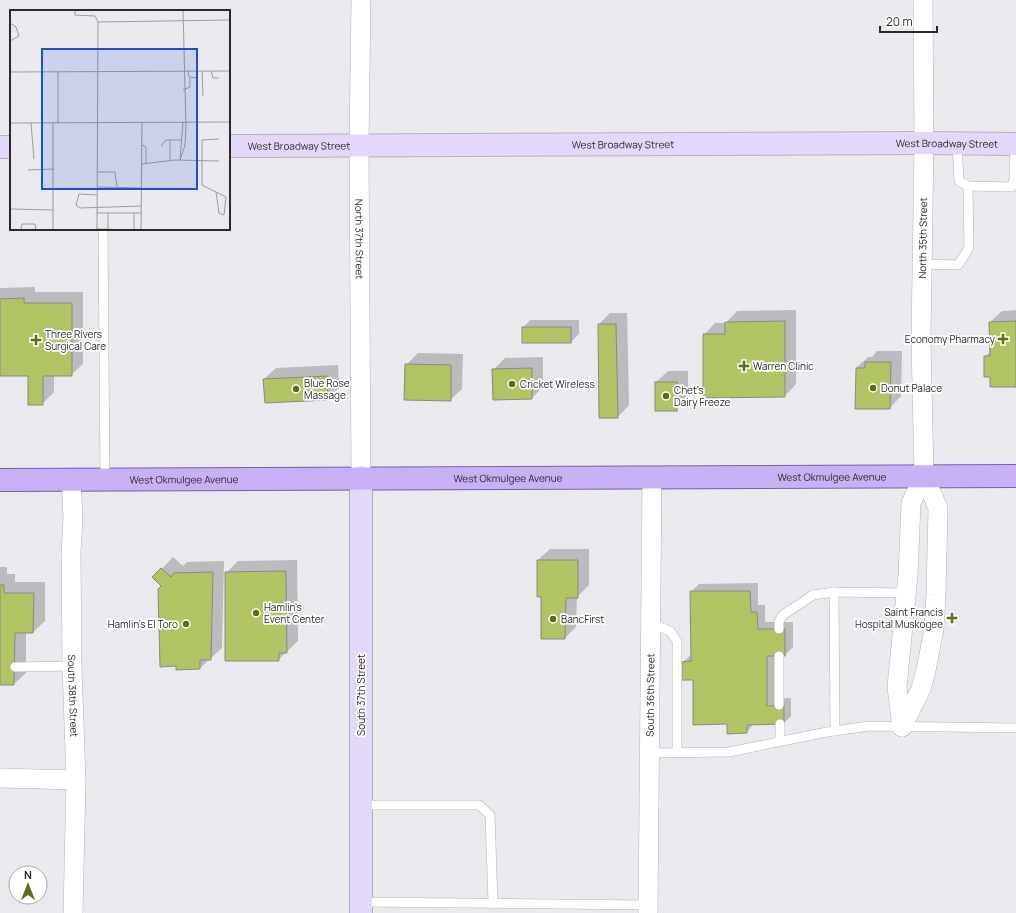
<svg xmlns="http://www.w3.org/2000/svg" width="1016" height="913" viewBox="0 0 1016 913" font-family="Manrope,sans-serif">
  <rect width="100%" height="100%" fill="#eae9ed"/>
  <!-- shadow -->
  <g fill="#0003">
    <polygon points="35,287 35,292 83,292 83,364 71,375 54,375 54,392 42,404 29,375 0,375 0,289 1,288"/>
    <polygon points="796,310 796,384 785,396 704,335 715,323 726,323 737,311"/>
    <polygon points="1016,310 1016,386 991,376 985,357 991,351 990,322 1002,311"/>
    <polygon points="610,313 627,313 629,405 618,417 599,324"/>
    <polygon points="530,320 579,320 579,334 571,342 523,328"/>
    <polygon points="877,351 902,351 901,396 890,408 856,368 868,357 872,357"/>
    <polygon points="418,353 463,354 462,389 450,400 406,365"/>
    <polygon points="543,357 543,387 532,398 493,370 505,358"/>
    <polygon points="338,365 339,388 328,399 264,379 276,368"/>
    <polygon points="668,371 688,371 688,398 676,410 656,382"/>
    <polygon points="550,549 589,549 589,585 577,597 576,627 565,638 542,596 538,560"/>
    <polygon points="173,557 183,566 187,562 224,561 222,648 200,668 163,586 154,577"/>
    <polygon points="297,560 298,641 278,660 226,573 238,561"/>
    <polygon points="0,567 7,567 7,574 15,574 15,582 45,582 45,621 33,632 26,632 26,673 14,684 0,684"/>
    <polygon points="758,583 758,605 765,605 765,622 793,622 793,647 785,655 774,655 775,699 791,698 791,716 784,723 754,723 747,732 728,723 694,679 683,662 692,654 691,592 699,584"/>
  </g>
  <!-- building -->
  <g fill="#b0c464" stroke="#898a86">
    <polygon points="24,298 24,303 72,303 72,376 43,376 43,405 28,405 28,376 0,376 0,299"/>
    <polygon points="785,321 785,397 703,398 703,334 725,334 725,322"/>
    <polygon points="1016,321 1016,387 990,387 990,377 984,377 984,356 990,356 989,322"/>
    <polygon points="598,324 616,324 618,418 599,418"/>
    <rect x="522" y="327" width="49" height="16"/>
    <polygon points="865,362 891,362 890,409 855,409 856,368 865,368"/>
    <polygon points="405,364 451,365 451,401 404,400"/>
    <polygon points="532,368 532,399 493,400 492,369"/>
    <polygon points="327,376 328,400 265,403 263,379"/>
    <rect x="655" y="382" width="22" height="29"/>
    <polygon points="537,560 578,560 578,598 566,598 565,639 541,639 541,597 537,597"/>
    <polygon points="161,568 171,577 174,573 213,572 211,660 200,660 200,669 176,670 176,666 160,667 158,589 161,586 152,577"/>
    <polygon points="286,571 287,653 279,653 279,661 225,661 225,572"/>
    <polygon points="0,585 4,585 4,593 34,593 33,633 15,633 14,685 0,685"/>
    <polygon points="690,591 750,591 751,612 757,612 758,629 785,629 785,656 767,656 767,706 784,705 784,724 747,725 747,733 727,734 727,724 693,725 693,680 682,680 682,662 691,661"/>
  </g>
  <g fill="none" stroke-linecap="round" stroke-linejoin="round">
    <defs>
      <g id="lane">
        <polyline points="957,144 959,181 968,186 1012,187 1014,179 1015,144"/>
        <polyline points="103,229 105,480"/>
        <polyline points="922,264 958,265 969,248 968,186"/>
        <polyline points="834,592 835,731"/>
        <polyline points="651,623 670,631 677,641 677,752"/>
        <polyline points="779,629 779,621 783,615 813,595 834,592 906,593"/>
        <polyline points="779,656 779,705"/>
        <polyline points="15,667 72,666"/>
        <polyline points="780,724 780,741"/>
        <polyline points="649,753 729,752 827,732 869,726 1016,728"/>
        <polyline points="361,805 479,805 490,815 493,903"/>
        <polyline points="361,902 648,905"/>
      </g>
      <g id="street">
        <path id="s1" d="M361,0L359,145L361,477"/>
        <path id="s2" d="M71,480L73,517L71,552L72,666L76,780L73,913"/>
        <path id="s3" d="M902,727L921,689L926,670L934,629L936,595L938,508L924,476L921,339L924,143L923,0"/>
        <polyline points="902,727 897,687 908,575 911,503 924,476"/>
        <polyline points="0,778 76,780"/>
        <path id="s4" d="M648,913L652,477"/>
      </g>
      <g id="secondary">
        <path id="s5" d="M229,146L924,143L1016,144"/>
        <polyline points="0,147 11,147"/>
        <polyline points="361,913 361,477"/>
      </g>
      <g id="primary">
        <path id="s6" d="M0,480L1016,476"/>
      </g>
    </defs>
    <!-- lane casing -->
    <use href="#lane" stroke="#b3b2b6" stroke-width="10"/>
    <!-- street casing -->
    <use href="#street" stroke="#b3b2b6" stroke-width="20"/>
    <!-- secondary casing -->
    <use href="#secondary" stroke="#b3b2b6" stroke-width="24"/>
    <!-- primary casing -->
    <use href="#primary" stroke="#7760a9" stroke-width="24"/>
    <!-- lane -->
    <use href="#lane" stroke="#fff" stroke-width="9"/>
    <!-- street -->
    <use href="#street" stroke="#fff" stroke-width="19"/>
    <!-- secondary -->
    <use href="#secondary" stroke="#e3d8fa" stroke-width="22"/>
    <!-- primary -->
    <use href="#primary" stroke="#c7b1f4" stroke-width="22"/>
  </g>
  <!-- markers -->
  <g fill="#5f6d17" stroke="#fff" stroke-width="1.5">
    <path d="M1001 333h4v4h4v4h-4v4h-4v-4h-4v-4h4z"/>
    <path d="M34 334h4v4h4v4h-4v4h-4v-4h-4v-4h4z"/>
    <path d="M742 360h4v4h4v4h-4v4h-4v-4h-4v-4h4z"/>
    <circle cx="512" cy="384" r="4"/>
    <circle cx="873" cy="388" r="4"/>
    <circle cx="296" cy="389" r="4"/>
    <circle cx="666" cy="396" r="4"/>
    <circle cx="256" cy="613" r="4"/>
    <path d="M950 612h4v4h4v4h-4v4h-4v-4h-4v-4h4z"/>
    <circle cx="553" cy="619" r="4"/>
    <circle cx="186" cy="624" r="4"/>
  </g>
  <g text-anchor="middle" stroke-width="3.5" stroke-linejoin="round" paint-order="stroke">
    <!-- street labels -->
    <g font-size="10" fill="#2a292b" stroke="#fff">
      <text dy="4" stroke="none"><textPath href="#s5" startOffset="718">West Broadway Street</textPath></text>
      <text dy="4" stroke="none"><textPath href="#s5" startOffset="394">West Broadway Street</textPath></text>
      <text dy="4" stroke="none"><textPath href="#s5" startOffset="70">West Broadway Street</textPath></text>
      <text dy="4" stroke="none"><textPath href="#s3" startOffset="498">North 35th Street</textPath></text>
      <text dy="4" stroke="none"><textPath href="#s1" startOffset="239">North 37th Street</textPath></text>
      <text dy="4" stroke="none"><textPath href="#s6" startOffset="832">West Okmulgee Avenue</textPath></text>
      <text dy="4" stroke="none"><textPath href="#s6" startOffset="508">West Okmulgee Avenue</textPath></text>
      <text dy="4" stroke="none"><textPath href="#s6" startOffset="184">West Okmulgee Avenue</textPath></text>
      <text transform="translate(361 695) rotate(-90)" y="4">South 37th Street</text>
      <text dy="4" stroke="none"><textPath href="#s4" startOffset="218">South 36th Street</textPath></text>
      <text dy="4" stroke="none"><textPath href="#s2" startOffset="216">South 38th Street</textPath></text>
    </g>
    <!-- poi labels -->
    <g font-size="10" fill="#2a292b" stroke="#fff" text-anchor="start">
      <text x="45" y="338">Three Rivers<tspan x="45" dy="12">Surgical Care</tspan></text>
      <text x="995" y="343" text-anchor="end">Economy Pharmacy</text>
      <text x="753" y="370">Warren Clinic</text>
      <text x="304" y="387">Blue Rose<tspan x="304" dy="12">Massage</tspan></text>
      <text x="520" y="388">Cricket Wireless</text>
      <text x="881" y="392">Donut Palace</text>
      <text x="674" y="394">Chet's<tspan x="674" dy="12">Dairy Freeze</tspan></text>
      <text x="264" y="611">Hamlin's<tspan x="264" dy="12">Event Center</tspan></text>
      <text x="943" y="616" text-anchor="end">Saint Francis<tspan x="943" dy="12">Hospital Muskogee</tspan></text>
      <text x="561" y="623">BancFirst</text>
      <text x="178" y="628" text-anchor="end">Hamlin's El Toro</text>
    </g>
  </g>
  <!-- overview -->
  <g transform="translate(10 10)">
    <rect width="220" height="220" fill="#eae9ed"/>
    <path fill="none" stroke="#9d9c9f" stroke-width="1" d="M65,0V5L85,6L88,12M88,12L220,10M0,13L6,17L9,26L0,31M178,61L179,67L187,68V61M192,61L193,86M201,61L203,68H209M0,62L220,61M48,62V113M173,80L180,77V68M0,113L220,112M21,113L24,149M160,130V151M132,135L136,137V154M151,136L156,130H171M170,149L173,112M170,150L175,135L176,117L173,0M131,154L165,150L209,151M18,160L44,159M87,162H105L107,177M87,177L131,178M206,182L209,203L214,205L216,187L192,175V130L209,129M87,185L69,184L66,195L70,198L131,196M0,199L43,200M87,203H131M98,203V219M124,203V220M87,219L131,220M11,220L12,214H25L26,220M43,220V113M87,220L88,12M131,220L132,112"/>
    <path fill="#1d4ed8" fill-opacity="0.15" stroke="#1d4ed8" stroke-width="2" d="M32,39H187V179H32Z"/>
    <rect width="220" height="220" fill="none" stroke="#2a292b" stroke-width="2"/>
  </g>
  <!-- north arrow -->
  <g transform="translate(28 885)"><circle r="19" fill="#ffffff" stroke="#aaa9aa"/>
  <path d="M0-3L7 15L0 10L-7 15Z" fill="#5f6d17"/>
  <text y="-6" font-size="11" font-weight="bold" text-anchor="middle" fill="#2a292b">N</text>
  </g>
  <!-- scale -->
  <path d="M880 26v6h57v-6" fill="none" stroke="#2a292b" stroke-width="2"/>
  <text x="886" y="26" font-size="12" fill="#2a292b" stroke="#ffffff" stroke-width="3" paint-order="stroke">20 m</text>
</svg>
